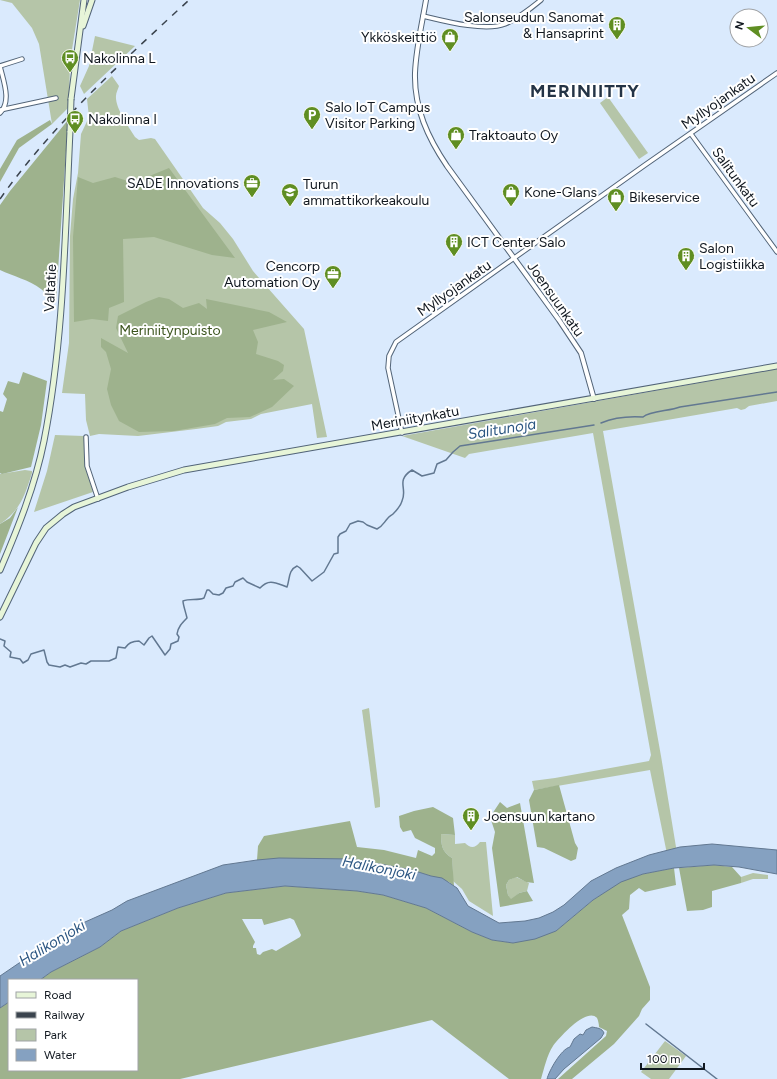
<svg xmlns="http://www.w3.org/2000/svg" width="777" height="1079" viewBox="0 0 777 1079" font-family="Figtree,sans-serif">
  <rect width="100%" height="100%" fill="#daeafd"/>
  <!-- green -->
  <g fill="#b5c5a8">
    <polygon points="0,0 80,0 70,62 69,107 52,124 39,44 32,28 12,3"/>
    <polygon points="95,36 135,46 84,94 80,86 89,66"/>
    <path d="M112,76L119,86C118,89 116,93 116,96C115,108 129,127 135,137L139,140L151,138L155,139L203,208L220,223L233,239L253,271L304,329L327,437L317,438L312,404L261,414L251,419L226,422L218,426L196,429L138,436L99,434L90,436L86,420L85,394L62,393L69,343L70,236L73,199L78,173L81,134L89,117L87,99Z"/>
    <polygon points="608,97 648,153 639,159 600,103"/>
    <polygon points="777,369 777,401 749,406 745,409 741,410 737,408 603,431 661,756 677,853 667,854 650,770 534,790 532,781 555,778 649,761 651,755 593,433 469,454 465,458 402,436"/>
    <polygon points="55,435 84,436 87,468 93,492 34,512 47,471"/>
    <path d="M25,470L32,471V473C25,495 20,511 0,524V474Z"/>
    <polygon points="369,708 380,799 380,807 375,808 362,710"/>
    <path d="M441,834L455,835V844L465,843C471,849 475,848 480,842H486L493,916L469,901L462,889L453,881L452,858C442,852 441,845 441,834Z"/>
    <polygon points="753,873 768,875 768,879 753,879 741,883 741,877"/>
    <polygon points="516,877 529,883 527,891 519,893 511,900 508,895 506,885 509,880"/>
    <polygon points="665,1041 686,1056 669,1079 651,1079 641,1072"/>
  </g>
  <!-- forest -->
  <g fill="#9eb28d" fill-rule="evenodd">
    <polygon points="50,120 52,124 19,148 0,182 0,169 17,140"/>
    <path d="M68,120L56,301C49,299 47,294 41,289C29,280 13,276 0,270V205L10,191Z"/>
    <polygon points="169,168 235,258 212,255 154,237 123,239 124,302 109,308 108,321 92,319 74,322 73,237 78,177 93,183 115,177 159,191 147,177"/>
    <polygon points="159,297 169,299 183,308 199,303 207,309 206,299 269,312 287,322 253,330 258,342 256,354 278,361 284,365 283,371 273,380 284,379 294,386 272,407 250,417 227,418 215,424 174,431 139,432 119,421 111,405 107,389 111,369 106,352 101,347 101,338 128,353 116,328 118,316 146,302"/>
    <polygon points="23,372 47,381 41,425 31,467 2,474 0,473 0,411 3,412 7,399 3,394 8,381 19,384"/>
    <polygon points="18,507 0,554 0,524 10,518"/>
    <polygon points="559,785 575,843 578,848 576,859 571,861 544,848 537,847 529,800 534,790"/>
    <polygon points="500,802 507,808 520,803 534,883 526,882 517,877 509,880 506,885 508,895 511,899 519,893 527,891 533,901 500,907 492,848 495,832 490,817"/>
    <path d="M433,807L453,818L455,835L441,834C441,845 442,852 452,858L454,886L449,882L412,870L353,859L257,860L258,846L264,836L350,821L357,847L384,850L416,858L418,850L432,856L435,853V848L415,838L411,830L403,832L400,827L399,816L414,811Z"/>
    <polygon points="714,865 732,867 741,877 741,883 712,891 712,907 703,910 687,911 679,868"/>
    <path d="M674,868L676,885L645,892L639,888L630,895L629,909L622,915L650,987V1000L642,1009L639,1016L614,1044L572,1079H558L606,1036L607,1031L599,1027C599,1024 598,1020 597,1018C587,1006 558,1039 553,1046C547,1055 544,1069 541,1079H509L432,1020L180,1079H0V1008L9,1002V1070H137V980H40L51,972L100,947L121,931L178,908L226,893L285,886L357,891L383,895L426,908L472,932L492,940L513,943L556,931L593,900L621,881L643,874ZM290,918L294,920L301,935L300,937L276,951L272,949L263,952L260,955L257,954L256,948H253V946L255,942L242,919H262L264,925Z"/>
  </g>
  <!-- water -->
  <g fill="#85a1c1" stroke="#627891">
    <polygon points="712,844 777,850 777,874 739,867 714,865 674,868 643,874 621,882 593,900 556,931 535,939 513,943 492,940 472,932 426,908 383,895 357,891 285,886 226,893 178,908 121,931 100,947 51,972 40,980 9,980 9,1002 0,1008 0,976 47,944 85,922 112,910 127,901 223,865 257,860 279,858 353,859 412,870 431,876 442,878 457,888 468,906 499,923 525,921 539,918 553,912 564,905 591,881 616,868 649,855 680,847"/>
    <path d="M592,1027C597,1028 602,1028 604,1033L601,1038L564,1069L555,1079H547C549,1071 561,1049 570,1047L574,1039L580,1034L583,1035L586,1030Z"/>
  </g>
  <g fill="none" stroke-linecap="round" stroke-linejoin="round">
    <!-- stream -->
    <g stroke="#627891" stroke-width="1.5">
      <path d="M601,423C615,417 628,416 643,417C650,411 670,411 680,407L777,392"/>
      <path d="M0,639L5,641L4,646L11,652L10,657L20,659L23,663L28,660L31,654L44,650L47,662L49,665L60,667L65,665L70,667L81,663L86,664L91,661H109L116,658L118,647L125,648C128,643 133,641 139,641L144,645L149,638L152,636L165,655L170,649L171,644L178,641L179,637L177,634C178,627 182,623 187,618C186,613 183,605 183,601C190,598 197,601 204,598L207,590H209L213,594L219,595L223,593L226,588L233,586L235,582L243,578L247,582L260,588C269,578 276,583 287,587C290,579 288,570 297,566L300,568L312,581L324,572L334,554L338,553V537L340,534L346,531L350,524L358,521L363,522L367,525L377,529C383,526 384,522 388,518C389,516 392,515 393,514C396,511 401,505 402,501C408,488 395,481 412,470L422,476L434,473L437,464L446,460L453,452L460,446L594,425"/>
      <polyline points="646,1024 717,1079"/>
    </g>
    <defs>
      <g id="minor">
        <path d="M423,16C444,21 485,32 505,24C519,18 530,9 541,0"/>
        <path d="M0,66C3,80 12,101 0,113"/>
        <polyline points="0,66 22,59"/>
        <polyline points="0,110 56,98"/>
        <polyline points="691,134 777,252"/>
        <polyline points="402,433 388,368 389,356 396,342 645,165 777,73"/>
        <polyline points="86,437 87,466 98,499"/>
      </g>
      <path id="tertiary" d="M426,0C422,24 416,48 415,73C414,108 428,138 447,166L559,320L581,353L594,399"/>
      <g id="secondary">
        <polyline points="83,26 92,0"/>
        <polyline points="71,99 84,0"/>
        <path d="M0,570C18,528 35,486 44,441C64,339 65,234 70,131"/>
        <polyline points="0,617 36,543 46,528 63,514 74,507 128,487 184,470 777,366"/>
      </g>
    </defs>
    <!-- minor casing -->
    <use href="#minor" stroke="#526478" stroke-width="5.5"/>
    <!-- tertiary casing -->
    <use href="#tertiary" stroke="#526478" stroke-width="6"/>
    <!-- secondary casing -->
    <use href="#secondary" stroke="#526478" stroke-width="7"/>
    <!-- minor -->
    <use href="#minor" stroke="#fff" stroke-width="3.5"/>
    <!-- tertiary -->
    <use href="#tertiary" stroke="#fff" stroke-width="4"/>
    <!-- secondary -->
    <use href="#secondary" stroke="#e7f5d8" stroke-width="5"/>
    <!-- rail -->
    <path stroke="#3b444e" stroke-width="1.5" stroke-dasharray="7 7" stroke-linecap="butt" d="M0,199C53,124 122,62 189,0"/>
    <defs>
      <polyline id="secondary-bridge" points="70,131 71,99"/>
    </defs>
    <!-- secondary-bridge casing -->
    <use href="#secondary-bridge" stroke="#526478" stroke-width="7" stroke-linecap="butt"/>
    <!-- secondary-bridge -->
    <use href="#secondary-bridge" stroke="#e7f5d8" stroke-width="5"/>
  </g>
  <!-- icons -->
  <defs>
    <symbol id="building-pin" viewBox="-11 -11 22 30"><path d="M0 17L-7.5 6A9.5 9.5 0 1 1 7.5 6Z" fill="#5f8e22" stroke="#fff"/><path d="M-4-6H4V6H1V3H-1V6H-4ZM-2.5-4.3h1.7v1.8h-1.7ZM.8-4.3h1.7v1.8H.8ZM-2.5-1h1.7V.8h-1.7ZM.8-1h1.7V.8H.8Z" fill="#fff"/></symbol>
    <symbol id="shop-pin" viewBox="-11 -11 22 30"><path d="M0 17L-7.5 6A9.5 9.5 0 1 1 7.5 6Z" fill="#5f8e22" stroke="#fff"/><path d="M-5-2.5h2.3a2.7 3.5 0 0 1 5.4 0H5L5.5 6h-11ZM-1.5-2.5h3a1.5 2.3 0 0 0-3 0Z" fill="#fff"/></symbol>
    <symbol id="bus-pin" viewBox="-11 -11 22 30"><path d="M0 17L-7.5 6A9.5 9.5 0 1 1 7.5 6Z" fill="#5f8e22" stroke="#fff"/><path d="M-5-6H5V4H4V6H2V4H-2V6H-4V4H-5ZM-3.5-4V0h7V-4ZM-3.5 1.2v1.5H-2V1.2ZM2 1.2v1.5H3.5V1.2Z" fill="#fff"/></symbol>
    <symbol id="parking-pin" viewBox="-11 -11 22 30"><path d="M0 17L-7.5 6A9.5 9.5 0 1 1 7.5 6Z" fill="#5f8e22" stroke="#fff"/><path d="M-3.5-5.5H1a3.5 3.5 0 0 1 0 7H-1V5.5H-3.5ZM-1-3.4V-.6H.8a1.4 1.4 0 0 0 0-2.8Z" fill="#fff"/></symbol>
    <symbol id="office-pin" viewBox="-11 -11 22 30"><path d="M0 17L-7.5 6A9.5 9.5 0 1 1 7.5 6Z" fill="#5f8e22" stroke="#fff"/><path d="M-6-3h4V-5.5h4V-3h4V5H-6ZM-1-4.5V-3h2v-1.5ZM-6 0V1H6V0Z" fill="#fff"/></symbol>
    <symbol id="university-pin" viewBox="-11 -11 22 30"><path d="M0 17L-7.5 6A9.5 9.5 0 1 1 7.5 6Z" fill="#5f8e22" stroke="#fff"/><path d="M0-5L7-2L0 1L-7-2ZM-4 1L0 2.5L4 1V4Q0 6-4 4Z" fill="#fff"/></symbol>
  </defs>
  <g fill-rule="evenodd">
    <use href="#building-pin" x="607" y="15" width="20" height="27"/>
    <use href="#shop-pin" x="440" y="27" width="20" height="27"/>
    <use href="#bus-pin" x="60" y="48" width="20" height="27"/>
    <use href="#parking-pin" x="302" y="105" width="20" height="27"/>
    <use href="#bus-pin" x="65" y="109" width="20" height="27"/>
    <use href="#shop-pin" x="446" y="125" width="20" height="27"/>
    <use href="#office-pin" x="242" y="173" width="20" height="27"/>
    <use href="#university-pin" x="280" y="182" width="20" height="27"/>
    <use href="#shop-pin" x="501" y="182" width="20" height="27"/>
    <use href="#shop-pin" x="606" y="187" width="20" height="27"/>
    <use href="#building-pin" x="444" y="232" width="20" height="27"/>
    <use href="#building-pin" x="676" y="246" width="20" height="27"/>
    <use href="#office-pin" x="323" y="264" width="20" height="27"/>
    <use href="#building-pin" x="461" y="806" width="20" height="27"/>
  </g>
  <g text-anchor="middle" stroke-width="4" stroke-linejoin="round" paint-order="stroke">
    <!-- poi labels -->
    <g font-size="14" fill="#111820" stroke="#fff" text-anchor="start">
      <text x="604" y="22" text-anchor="end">Salonseudun Sanomat<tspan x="604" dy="16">&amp; Hansaprint</tspan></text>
      <text x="437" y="42" text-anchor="end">Ykköskeittiö</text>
      <text x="83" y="63">Nakolinna L</text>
      <text x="325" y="112">Salo IoT Campus<tspan x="325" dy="16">Visitor Parking</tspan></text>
      <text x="88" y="124">Nakolinna I</text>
      <text x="469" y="140">Traktoauto Oy</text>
      <text x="239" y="188" text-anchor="end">SADE Innovations</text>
      <text x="303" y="189">Turun<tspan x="303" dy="16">ammattikorkeakoulu</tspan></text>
      <text x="524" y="197">Kone-Glans</text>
      <text x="629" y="202">Bikeservice</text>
      <text x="467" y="247">ICT Center Salo</text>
      <text x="699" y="253">Salon<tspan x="699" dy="16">Logistiikka</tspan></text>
      <text x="320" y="271" text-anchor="end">Cencorp<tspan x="320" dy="16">Automation Oy</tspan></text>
      <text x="484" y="821">Joensuun kartano</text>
    </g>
    <!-- street labels -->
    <g font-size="14" fill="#111820" stroke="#fff">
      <text transform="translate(718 101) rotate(-35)" y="5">Myllyojankatu</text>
      <text transform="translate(736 177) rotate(54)" y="5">Salitunkatu</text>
      <text transform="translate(50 288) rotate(-87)" y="5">Valtatie</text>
      <text transform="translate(454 288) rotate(-35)" y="5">Myllyojankatu</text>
      <text transform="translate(556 299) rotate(55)" y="5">Joensuunkatu</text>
      <text transform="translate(415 418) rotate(-10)" y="5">Meriniitynkatu</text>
    </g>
    <!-- park labels -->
    <g font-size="14" fill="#3b541d" stroke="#fff">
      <text x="170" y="335">Meriniitynpuisto</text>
    </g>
    <!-- water labels -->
    <g font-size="15" font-style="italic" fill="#2d5783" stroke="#fff">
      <text transform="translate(502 429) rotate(-9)" y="5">Salitunoja</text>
      <text transform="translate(379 868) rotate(11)" y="5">Halikonjoki</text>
      <text transform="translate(52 943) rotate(-31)" y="5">Halikonjoki</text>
    </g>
    <!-- district labels -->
    <g font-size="18" font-weight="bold" letter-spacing="1" fill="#243446" stroke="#fff">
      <text x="585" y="97">MERINIITTY</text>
    </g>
  </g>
  <!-- legend -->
  <rect x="8" y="979" width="130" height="92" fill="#ffffff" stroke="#a0a3a6"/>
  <rect x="16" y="992" width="20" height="6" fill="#e7f5d8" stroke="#a0a3a6"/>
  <text x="44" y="999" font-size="12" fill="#111820">Road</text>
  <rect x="16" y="1012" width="20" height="6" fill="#3b444e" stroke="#a0a3a6"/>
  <text x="44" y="1019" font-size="12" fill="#111820">Railway</text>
  <rect x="16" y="1029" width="20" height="12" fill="#b5c5a8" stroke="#a0a3a6"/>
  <text x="44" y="1039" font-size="12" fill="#111820">Park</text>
  <rect x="16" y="1049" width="20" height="12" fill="#85a1c1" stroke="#a0a3a6"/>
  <text x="44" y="1059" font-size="12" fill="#111820">Water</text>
  <!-- north arrow -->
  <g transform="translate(749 28) rotate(286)"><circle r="19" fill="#ffffff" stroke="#a0a3a6"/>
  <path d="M0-3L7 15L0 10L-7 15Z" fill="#5f8e22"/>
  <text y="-6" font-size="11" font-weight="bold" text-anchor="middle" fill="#111820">N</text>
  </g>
  <!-- scale -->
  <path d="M641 1063v6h63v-6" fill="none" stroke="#111820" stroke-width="2"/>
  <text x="647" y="1063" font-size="12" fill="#111820" stroke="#ffffff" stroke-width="3" paint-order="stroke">100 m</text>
</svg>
